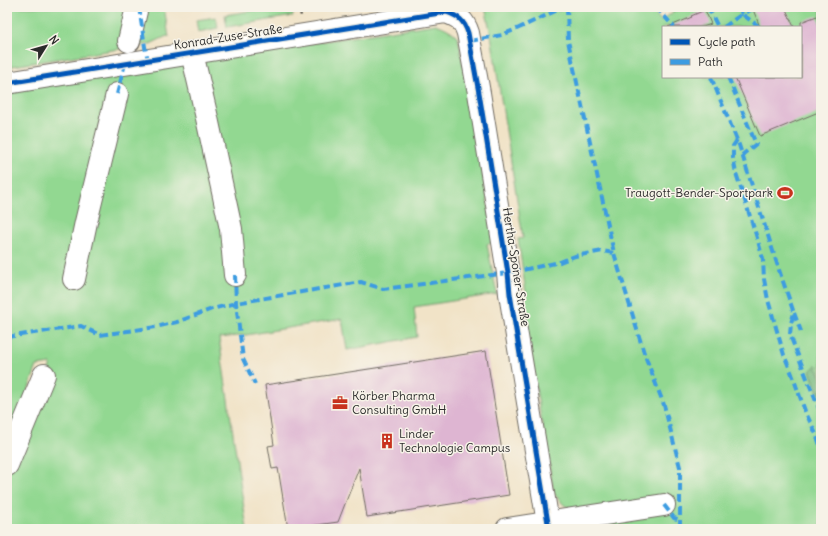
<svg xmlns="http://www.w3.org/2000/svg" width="828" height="536" viewBox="0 0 828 536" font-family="Delius,sans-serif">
  <rect width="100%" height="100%" fill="#f7f3e8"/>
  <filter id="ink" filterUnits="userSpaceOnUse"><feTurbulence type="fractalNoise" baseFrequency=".025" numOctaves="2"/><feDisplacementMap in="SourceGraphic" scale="8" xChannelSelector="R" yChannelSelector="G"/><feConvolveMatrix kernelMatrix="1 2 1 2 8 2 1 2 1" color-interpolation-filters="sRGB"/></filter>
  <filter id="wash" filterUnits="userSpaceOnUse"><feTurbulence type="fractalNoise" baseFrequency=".012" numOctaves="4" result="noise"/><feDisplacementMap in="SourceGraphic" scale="16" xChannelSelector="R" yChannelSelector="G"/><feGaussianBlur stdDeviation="0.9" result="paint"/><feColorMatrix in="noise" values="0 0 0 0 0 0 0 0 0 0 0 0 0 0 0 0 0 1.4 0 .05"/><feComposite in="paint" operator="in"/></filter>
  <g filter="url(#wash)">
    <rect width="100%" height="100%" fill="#f1e3c7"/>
    <!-- green -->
    <g fill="#92d891" stroke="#5e825e" fill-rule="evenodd">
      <polygon points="7,7 164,7 169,37 167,36 150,44 7,67"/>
      <polygon points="276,7 292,7 293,16 227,27 225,15"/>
      <path d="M485,7H650L661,21L680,7H821V529H575L576,511L564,505L554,494L520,294L526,293L518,239L523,238L491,35ZM663,27H801V77H663Z"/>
      <polygon points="216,17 218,28 198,32 196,20"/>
      <path d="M436,24C445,27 452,31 458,37L495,242L487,244L497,294L414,307L417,337L347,350L342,319L246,335L219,338L247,529H7V476L51,364L37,366L7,448V90Z"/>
    </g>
    <!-- forest -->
    <polygon fill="#75b87b" stroke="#507253" points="816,365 821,377 821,400 810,371"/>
    <g id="blocks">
      <!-- building -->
      <g fill="#deb5d2">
        <polygon points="752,7 785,7 794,27 760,27"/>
        <polygon points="705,10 711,24 703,27 668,27 692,17 691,16"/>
        <polygon points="817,16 821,26 821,111 760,136 735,77 801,77 801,22"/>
        <polygon points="486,351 509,495 367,517 359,468 338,522 288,529 278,468 272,469 268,446 274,445 265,385"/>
      </g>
    </g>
  </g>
  <g filter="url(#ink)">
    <use href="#blocks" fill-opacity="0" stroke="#706b62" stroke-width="1"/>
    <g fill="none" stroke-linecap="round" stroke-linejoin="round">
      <defs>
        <g id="minor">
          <polyline points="129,41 137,7"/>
          <polyline points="192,53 207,118 231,229 235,275"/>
          <path d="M7,83L446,12C458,16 464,20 468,33L479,93L508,273L510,294L549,529"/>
          <polyline points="74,279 86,222 117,94"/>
          <polyline points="7,465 44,375"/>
          <polyline points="507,529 664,505"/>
        </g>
      </defs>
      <!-- minor casing -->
      <use href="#minor" stroke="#706b62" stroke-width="24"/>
      <!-- path -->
      <polyline stroke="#706b62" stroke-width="2.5" stroke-dasharray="3 3" stroke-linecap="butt" points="299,7 301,16"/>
      <!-- minor -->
      <use href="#minor" stroke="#fff" stroke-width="22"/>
      <!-- quiet -->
      <g stroke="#3d9ce1" stroke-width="4" stroke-dasharray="8 4" stroke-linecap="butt">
        <polyline points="139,7 145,47 148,60"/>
        <polyline points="567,7 568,41 614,253 644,353 664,405 680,467 680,526 681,529"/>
        <polyline points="656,7 674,27"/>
        <polyline points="708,7 718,27"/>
        <polyline points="739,7 742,14 753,9"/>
        <polyline points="724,27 742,14 757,25 758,27"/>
        <polyline points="470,41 502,35 519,28 564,7"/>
        <polyline points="711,77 739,145 779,270 794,313 791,323 790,335 821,414"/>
        <polyline points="728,77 756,144 742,155"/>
        <polyline points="117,94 125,64"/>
        <polyline points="737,140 733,146 733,158 736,173 758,241 763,259 764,279 768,300 784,355 792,374 805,411 816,434 821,448"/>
        <polyline points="235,275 236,303 243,359 255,384"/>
        <polyline points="794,313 802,334"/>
        <polyline points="7,337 81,326 100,335 156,327 177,322 212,309 236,303 361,282 383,289 508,273 560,262 575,256 603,251 614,253"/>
        <polyline points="664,505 674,518 680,520"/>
      </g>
      <defs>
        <path id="cycleway" d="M7,83L446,12C458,16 464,20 468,33L479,93L508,273L510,294L549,529"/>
      </defs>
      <!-- cycleway casing -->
      <use href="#cycleway" stroke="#f7f3e8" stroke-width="8"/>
      <!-- cycleway -->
      <use href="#cycleway" stroke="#0057b8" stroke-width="5"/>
    </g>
  </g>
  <!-- icons -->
  <defs>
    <symbol id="stadium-bare" viewBox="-9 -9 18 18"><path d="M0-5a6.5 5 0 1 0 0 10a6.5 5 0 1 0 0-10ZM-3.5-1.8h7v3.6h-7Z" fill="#c8321e" stroke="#f7f3e8" stroke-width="2.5" paint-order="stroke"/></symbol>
    <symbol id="office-bare" viewBox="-9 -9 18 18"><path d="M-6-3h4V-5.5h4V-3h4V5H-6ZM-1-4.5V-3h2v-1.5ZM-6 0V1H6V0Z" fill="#c8321e" stroke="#f7f3e8" stroke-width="2.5" paint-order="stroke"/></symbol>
    <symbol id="building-bare" viewBox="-9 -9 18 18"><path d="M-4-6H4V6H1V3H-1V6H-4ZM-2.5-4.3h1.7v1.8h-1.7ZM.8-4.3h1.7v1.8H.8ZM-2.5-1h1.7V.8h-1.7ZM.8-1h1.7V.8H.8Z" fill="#c8321e" stroke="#f7f3e8" stroke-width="2.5" paint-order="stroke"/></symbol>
  </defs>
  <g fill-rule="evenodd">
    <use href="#stadium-bare" x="774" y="182" width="22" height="22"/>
    <use href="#office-bare" x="329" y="392" width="22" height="22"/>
    <use href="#building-bare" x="376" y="430" width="22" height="22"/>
  </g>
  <g text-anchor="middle" stroke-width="3" stroke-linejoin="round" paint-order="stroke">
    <!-- street labels -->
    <g font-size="12" fill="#2b2b2b" stroke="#f7f3e8">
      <text transform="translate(228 37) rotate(-9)" y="4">Konrad-Zuse-Straße</text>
      <text transform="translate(516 267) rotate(81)" y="4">Hertha-Sponer-Straße</text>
    </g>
    <!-- poi labels -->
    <g font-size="12" fill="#2b2b2b" stroke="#f7f3e8" text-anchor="start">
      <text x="773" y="197" text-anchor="end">Traugott-Bender-Sportpark</text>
      <text x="352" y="400">Körber Pharma<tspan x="352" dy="14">Consulting GmbH</tspan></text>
      <text x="399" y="438">Linder<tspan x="399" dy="14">Technologie Campus</tspan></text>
    </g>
  </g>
  <!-- margin -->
  <rect width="828" height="536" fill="none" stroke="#f7f3e8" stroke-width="24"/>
  <!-- legend -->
  <rect x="662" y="26" width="140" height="52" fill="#f7f3e8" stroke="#a5a39c"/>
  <rect x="670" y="39" width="20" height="6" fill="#0057b8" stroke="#a5a39c"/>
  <text x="698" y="46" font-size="12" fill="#2b2b2b">Cycle path</text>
  <rect x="670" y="59" width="20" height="6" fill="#3d9ce1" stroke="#a5a39c"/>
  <text x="698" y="66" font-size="12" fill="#2b2b2b">Path</text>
  <!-- north arrow -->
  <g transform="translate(46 46) rotate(53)" stroke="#f7f3e8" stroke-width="3" paint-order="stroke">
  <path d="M0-3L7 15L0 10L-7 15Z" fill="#2b2b2b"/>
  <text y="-6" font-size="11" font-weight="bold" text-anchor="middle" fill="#2b2b2b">N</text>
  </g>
</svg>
